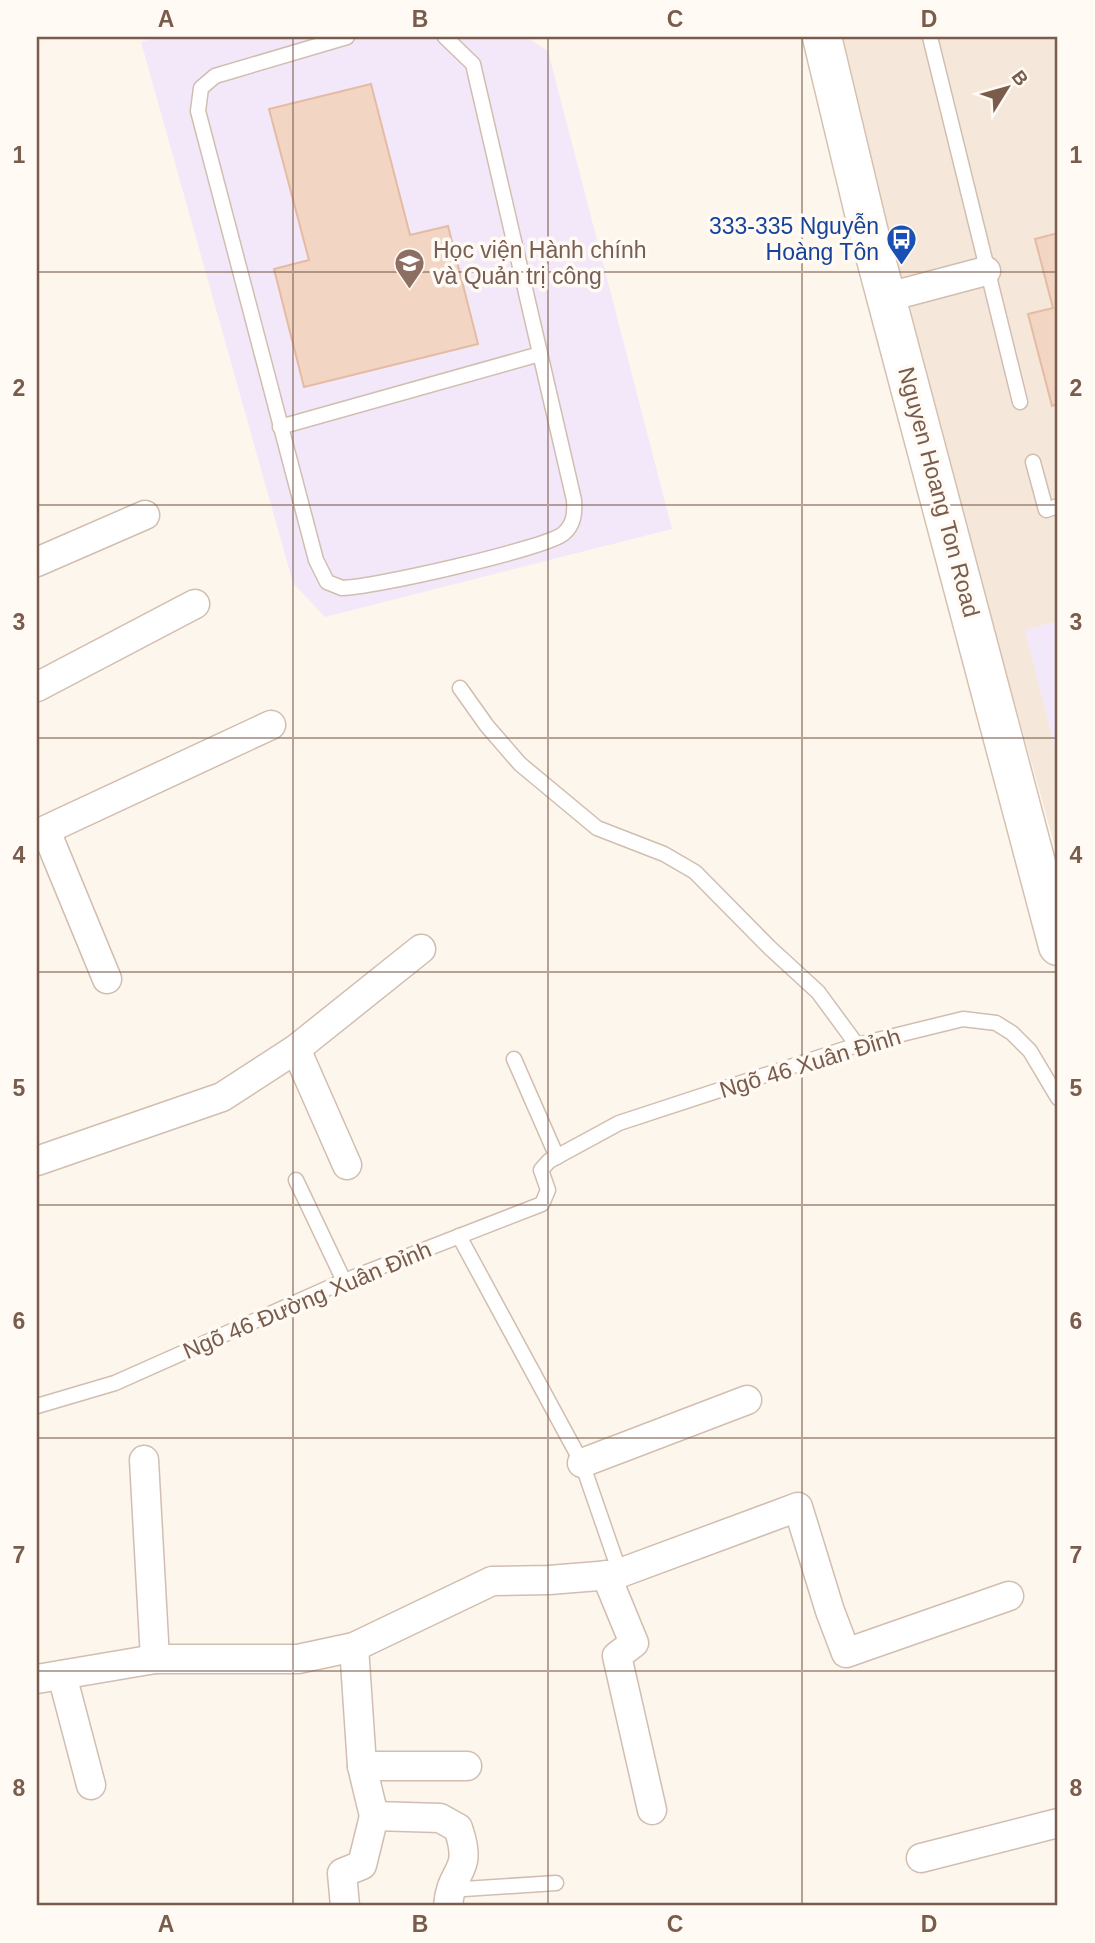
<svg xmlns="http://www.w3.org/2000/svg" width="1095" height="1943" viewBox="0 0 1095 1943" font-family="Arial,sans-serif">
  <rect width="100%" height="100%" fill="#fdf6ec"/>
  <!-- residential -->
  <polygon fill="#f5e8da" points="828,37 1058,37 1058,857"/>
  <!-- education -->
  <g fill="#f3e8fa">
    <polygon points="159,37 526,37 548,51 672,529 325,617 293,583 141,42"/>
    <polygon points="1058,621 1058,761 1025,630"/>
  </g>
  <!-- building -->
  <g fill="#f3d5c3" stroke="#e6bba3" stroke-width="2">
    <polygon points="371,84 410,235 448,226 478,344 304,387 274,269 309,260 269,109"/>
    <polygon points="1058,233 1058,404 1052,406 1028,314 1053,308 1035,239"/>
  </g>
  <g fill="none" stroke-linecap="round" stroke-linejoin="round">
    <defs>
      <g id="lane">
        <path d="M347,37L215,76L201,88L198,111L316,560L327,582L342,588C371,588 543,549 563,534C574,525 575,513 574,500L473,64L445,37"/>
        <polyline points="930,37 1020,402"/>
        <polyline points="280,427 540,354"/>
        <polyline points="1033,462 1046,510 1058,506"/>
        <polyline points="460,688 487,726 520,764 597,828 664,854 695,872 770,948 818,992 857,1045"/>
        <polyline points="514,1059 557,1157"/>
        <polyline points="296,1180 344,1281"/>
        <polyline points="459,1236 582,1463 620,1573 615,1574"/>
        <polyline points="37,1406 115,1383 344,1281 542,1204 548,1190 541,1170 549,1161 619,1123 857,1045 963,1019 996,1023 1012,1033 1030,1051 1058,1098"/>
        <polyline points="449,1890 556,1883"/>
      </g>
      <g id="street">
        <polyline points="888,297 986,271"/>
        <polyline points="37,562 145,515"/>
        <polyline points="37,687 195,604"/>
        <polyline points="46,831 107,979"/>
        <polyline points="37,834 271,725"/>
        <polyline points="296,1049 347,1165"/>
        <polyline points="37,1161 222,1097 296,1049 421,949"/>
        <polyline points="144,1460 155,1659"/>
        <polyline points="582,1463 747,1400"/>
        <polyline points="620,1573 798,1507 830,1611 846,1653 1009,1596"/>
        <polyline points="606,1575 634,1643 617,1656 652,1810"/>
        <polyline points="62,1675 91,1785"/>
        <polyline points="37,1679 155,1659 298,1659 354,1647 492,1581 549,1580 611,1575"/>
        <polyline points="362,1766 467,1766"/>
        <path d="M374,1816L440,1818L458,1828C474,1874 451,1867 448,1906"/>
        <polyline points="921,1858 1058,1823"/>
        <polyline points="345,1906 342,1873 362,1865 374,1816 362,1766 354,1647"/>
      </g>
      <polyline id="secondary" points="822,37 868,229 1058,946"/>
    </defs>
    <!-- lane casing -->
    <use href="#lane" stroke="#d1beb0" stroke-width="17"/>
    <!-- street casing -->
    <use href="#street" stroke="#d1beb0" stroke-width="31"/>
    <!-- secondary casing -->
    <use href="#secondary" stroke="#d6c0b0" stroke-width="41"/>
    <!-- lane -->
    <use href="#lane" stroke="#fff" stroke-width="14"/>
    <!-- street -->
    <use href="#street" stroke="#fff" stroke-width="28"/>
    <!-- secondary -->
    <use href="#secondary" stroke="#fff" stroke-width="38"/>
  </g>
  <!-- grid -->
  <path fill="none" stroke="#7a5c4d" stroke-width="2" stroke-opacity="0.55" d="M293,37V1906M548,37V1906M802,37V1906M37,272H1058M37,505H1058M37,738H1058M37,972H1058M37,1205H1058M37,1438H1058M37,1671H1058"/>
  <!-- icons -->
  <defs>
    <symbol id="bus-pin" viewBox="-11 -11 22 30"><path d="M0 17L-7.5 6A9.5 9.5 0 1 1 7.5 6Z" fill="#1a4fb4" stroke="#fffaf3"/><path d="M-5-6H5V4H4V6H2V4H-2V6H-4V4H-5ZM-3.5-4V0h7V-4ZM-3.5 1.2v1.5H-2V1.2ZM2 1.2v1.5H3.5V1.2Z" fill="#fff"/></symbol>
    <symbol id="university-pin" viewBox="-11 -11 22 30"><path d="M0 17L-7.5 6A9.5 9.5 0 1 1 7.5 6Z" fill="#8d6e63" stroke="#fffaf3"/><path d="M0-5L7-2L0 1L-7-2ZM-4 1L0 2.5L4 1V4Q0 6-4 4Z" fill="#fff"/></symbol>
  </defs>
  <g fill-rule="evenodd">
    <use href="#bus-pin" x="884" y="222" width="35" height="47"/>
    <use href="#university-pin" x="392" y="246" width="35" height="47"/>
  </g>
  <g text-anchor="middle" stroke-width="7" stroke-linejoin="round" paint-order="stroke">
    <!-- transit labels -->
    <g font-size="23" fill="#164399" stroke="#fffaf3" text-anchor="end">
      <text x="879" y="234">333-335 Nguyễn<tspan x="879" dy="26">Hoàng Tôn</tspan></text>
    </g>
    <!-- education labels -->
    <g font-size="23" fill="#785e54" stroke="#fffaf3" text-anchor="start">
      <text x="433" y="258">Học viện Hành chính<tspan x="433" dy="26">và Quản trị công</tspan></text>
    </g>
    <!-- street labels -->
    <g font-size="23" fill="#7a5c4d" stroke="#fffaf3">
      <text transform="translate(939 492) rotate(75)" y="8">Nguyen Hoang Ton Road</text>
      <text transform="translate(810 1063) rotate(-17)" y="8">Ngõ 46 Xuân Đỉnh</text>
      <text transform="translate(307 1300) rotate(-23)" y="8">Ngõ 46 Đường Xuân Đỉnh</text>
    </g>
  </g>
  <!-- border -->
  <rect width="1095" height="1943" fill="none" stroke="#fffaf3" stroke-width="77"/>
  <!-- north arrow -->
  <g transform="translate(1007 88) rotate(53)" stroke="#fffaf3" stroke-width="5" paint-order="stroke">
  <path d="M0-5L12 26L0 18L-12 26Z" fill="#7a5c4d"/>
  <text y="-10" font-size="19" font-weight="bold" text-anchor="middle" fill="#7a5c4d">B</text>
  </g>
  <rect x="38" y="38" width="1018" height="1866" fill="none" stroke="#7a5c4d" stroke-width="2.5"/>
  <g font-size="23" text-anchor="middle" font-weight="bold" fill="#7a5c4d">
    <text x="166" y="27">A</text>
    <text x="420" y="27">B</text>
    <text x="675" y="27">C</text>
    <text x="929" y="27">D</text>
    <text x="19" y="163">1</text>
    <text x="1076" y="163">1</text>
    <text x="19" y="396">2</text>
    <text x="1076" y="396">2</text>
    <text x="19" y="630">3</text>
    <text x="1076" y="630">3</text>
    <text x="19" y="863">4</text>
    <text x="1076" y="863">4</text>
    <text x="19" y="1096">5</text>
    <text x="1076" y="1096">5</text>
    <text x="19" y="1329">6</text>
    <text x="1076" y="1329">6</text>
    <text x="19" y="1563">7</text>
    <text x="1076" y="1563">7</text>
    <text x="19" y="1796">8</text>
    <text x="1076" y="1796">8</text>
    <text x="166" y="1932">A</text>
    <text x="420" y="1932">B</text>
    <text x="675" y="1932">C</text>
    <text x="929" y="1932">D</text>
  </g>
</svg>
